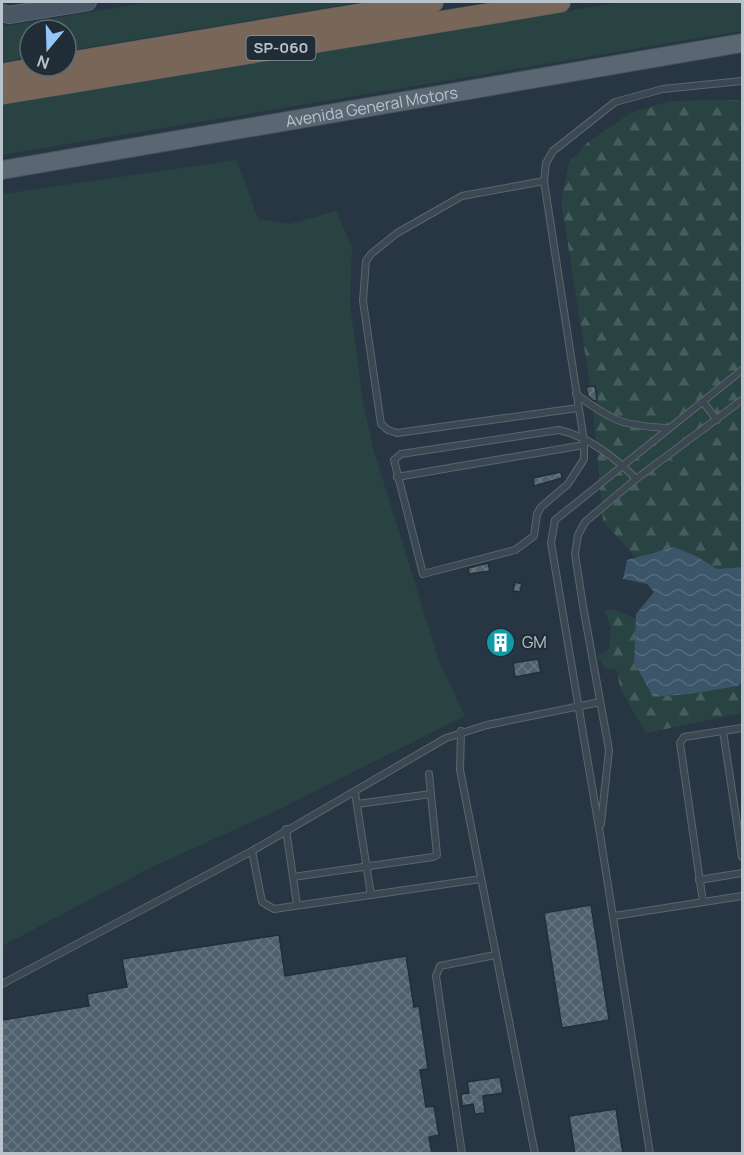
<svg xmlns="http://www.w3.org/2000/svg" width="744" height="1155" viewBox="0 0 744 1155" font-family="Manrope,sans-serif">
  <defs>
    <pattern id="forest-firs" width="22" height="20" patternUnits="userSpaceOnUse" patternTransform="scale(1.5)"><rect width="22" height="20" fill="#294343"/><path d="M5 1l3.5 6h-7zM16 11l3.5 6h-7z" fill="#465c5d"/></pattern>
    <pattern id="water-waves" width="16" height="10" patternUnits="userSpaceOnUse" patternTransform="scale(1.5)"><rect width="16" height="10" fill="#3b5569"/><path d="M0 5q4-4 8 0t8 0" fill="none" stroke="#556c7d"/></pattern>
    <pattern id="building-cross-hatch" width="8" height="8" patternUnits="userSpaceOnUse" patternTransform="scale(1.5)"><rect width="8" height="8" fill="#50616d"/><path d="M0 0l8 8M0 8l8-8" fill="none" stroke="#677681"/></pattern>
  </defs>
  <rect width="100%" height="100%" fill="#273642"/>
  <!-- green -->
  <g fill="#294343">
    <polygon points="150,2 360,2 66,51 66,30 30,30 30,57 2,62 2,27"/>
    <polygon points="622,2 742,2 742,31 2,155 2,105"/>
    <polygon points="237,160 258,219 290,224 336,211 352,247 350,305 363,402 374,451 439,661 465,716 276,811 150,868 2,946 2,194"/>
  </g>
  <!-- forest -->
  <g fill="url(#forest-firs)">
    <polygon points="742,100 742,567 717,569 696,556 652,552 637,559 603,521 592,398 561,200 569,163 588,142 631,113 670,101"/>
    <polygon points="613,609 636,619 634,662 653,697 690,694 742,683 742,713 646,733 620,688 617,670 606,668 597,656 609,649 611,628 605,611"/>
  </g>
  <!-- water -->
  <polygon fill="url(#water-waves)" points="674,547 696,556 717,569 742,567 742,683 737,686 690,694 653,697 634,662 636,614 654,592 647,584 623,579 627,560"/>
  <!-- building -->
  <g fill="url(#building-cross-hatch)" stroke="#222f39" stroke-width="1.5">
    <polygon points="595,386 597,400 594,401 588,396 586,387"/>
    <polygon points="561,472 562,478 534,486 533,478"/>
    <polygon points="488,563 490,571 469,574 468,568"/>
    <polygon points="515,582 522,584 520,592 513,591"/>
    <circle cx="501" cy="642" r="12"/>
    <polygon points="538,659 541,672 515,677 513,663"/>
    <polygon points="591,905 609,1020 562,1028 544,913"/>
    <polygon points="279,935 285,976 406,956 414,1007 419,1006 428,1069 420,1070 426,1107 434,1106 439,1135 429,1137 432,1154 2,1154 2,1020 89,1006 87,994 127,987 122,959"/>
    <polygon points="500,1077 503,1093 483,1096 485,1113 475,1114 473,1104 462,1106 461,1094 469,1093 467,1082"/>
    <polygon points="616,1109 623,1154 575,1154 569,1116"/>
  </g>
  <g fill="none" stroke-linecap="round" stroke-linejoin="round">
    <defs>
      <g id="lane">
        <polyline points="544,181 462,196 397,233 371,254 366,261 363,301 381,424 388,430 397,433 578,408"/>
        <path d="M576,394C612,421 623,426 668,428"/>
        <polyline points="703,402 717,420"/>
        <polyline points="397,477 584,445"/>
        <path d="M636,479C616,458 587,436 559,430L401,454L394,460L423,574L515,550L534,536L537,514L541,507L568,484L584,459V441L544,181L546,163L553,151L615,102L663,89L742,81"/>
        <polyline points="461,731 460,770 535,1154"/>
        <polyline points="723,731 742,857"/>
        <polyline points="355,793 371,895"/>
        <polyline points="357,804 431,794"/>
        <polyline points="601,824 609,750 583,606 575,554 578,535 585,522 636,479 742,400"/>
        <polyline points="286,829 297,905"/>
        <polyline points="252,851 262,902 274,909 481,879"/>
        <polyline points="293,877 433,857 437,855 429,774"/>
        <polyline points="699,880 742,873"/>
        <polyline points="703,902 680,743 684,737 742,728"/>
        <polyline points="614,916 742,896"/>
        <polyline points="2,984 252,851 446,738 487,725 600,702"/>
        <polyline points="462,1154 436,976 440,966 495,955"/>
        <polyline points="650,1154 600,834 551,543 555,520 742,370"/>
      </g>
      <polyline id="secondary" points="2,13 9,15 88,2"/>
      <g id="primary">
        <path id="s1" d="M2,170L742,43"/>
      </g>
      <g id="highway">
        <polyline points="66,63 433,2"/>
        <polyline points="2,74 49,66"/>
        <polyline points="2,94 560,2"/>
      </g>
    </defs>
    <!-- lane casing -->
    <use href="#lane" stroke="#59666f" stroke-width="8"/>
    <!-- secondary casing -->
    <use href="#secondary" stroke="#59666f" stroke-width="18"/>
    <!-- primary casing -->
    <use href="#primary" stroke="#45515b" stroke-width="20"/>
    <!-- highway casing -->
    <use href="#highway" stroke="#46535c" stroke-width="22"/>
    <!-- lane -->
    <use href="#lane" stroke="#3b4852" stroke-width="6"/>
    <!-- secondary -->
    <use href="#secondary" stroke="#495765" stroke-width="16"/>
    <!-- primary -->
    <use href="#primary" stroke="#5a6772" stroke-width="18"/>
    <!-- highway -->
    <use href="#highway" stroke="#786758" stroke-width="21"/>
  </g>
  <!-- icons -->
  <defs>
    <symbol id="building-disc" viewBox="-11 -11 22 22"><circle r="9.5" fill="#0f9aa8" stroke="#202d37"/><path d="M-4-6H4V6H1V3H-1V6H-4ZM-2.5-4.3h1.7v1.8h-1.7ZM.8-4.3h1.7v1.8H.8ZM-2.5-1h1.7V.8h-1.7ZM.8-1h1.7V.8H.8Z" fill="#fff"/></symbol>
  </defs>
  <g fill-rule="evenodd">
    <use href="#building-disc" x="484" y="626" width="33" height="33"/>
  </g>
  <g text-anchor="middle" stroke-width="4.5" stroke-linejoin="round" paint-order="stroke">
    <!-- shield labels -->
    <rect fill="#202d37" stroke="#8a969f" stroke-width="1.5" x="246.5" y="36" width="69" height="24" rx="4.5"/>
    <g font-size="15" font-weight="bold" fill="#b8c3cc">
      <text x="281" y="53">SP-060</text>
    </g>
    <!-- street labels -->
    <g font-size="16" fill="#b8c3cc" stroke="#202d37">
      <text dy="6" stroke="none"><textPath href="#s1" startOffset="375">Avenida General Motors</textPath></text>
    </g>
    <!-- poi labels -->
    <g font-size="16" fill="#b8c3cc" stroke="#202d37" text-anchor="start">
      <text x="522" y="648">GM</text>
    </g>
  </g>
  <!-- border -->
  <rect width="744" height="1155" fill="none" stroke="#b8c3cc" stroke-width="6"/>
  <!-- north arrow -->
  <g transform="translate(48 48) rotate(199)"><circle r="28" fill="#202d37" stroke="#5d6973" stroke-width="1.5"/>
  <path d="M0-4.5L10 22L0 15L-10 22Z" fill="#92c7f7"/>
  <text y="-9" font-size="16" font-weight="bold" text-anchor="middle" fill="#b8c3cc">N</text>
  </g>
</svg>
